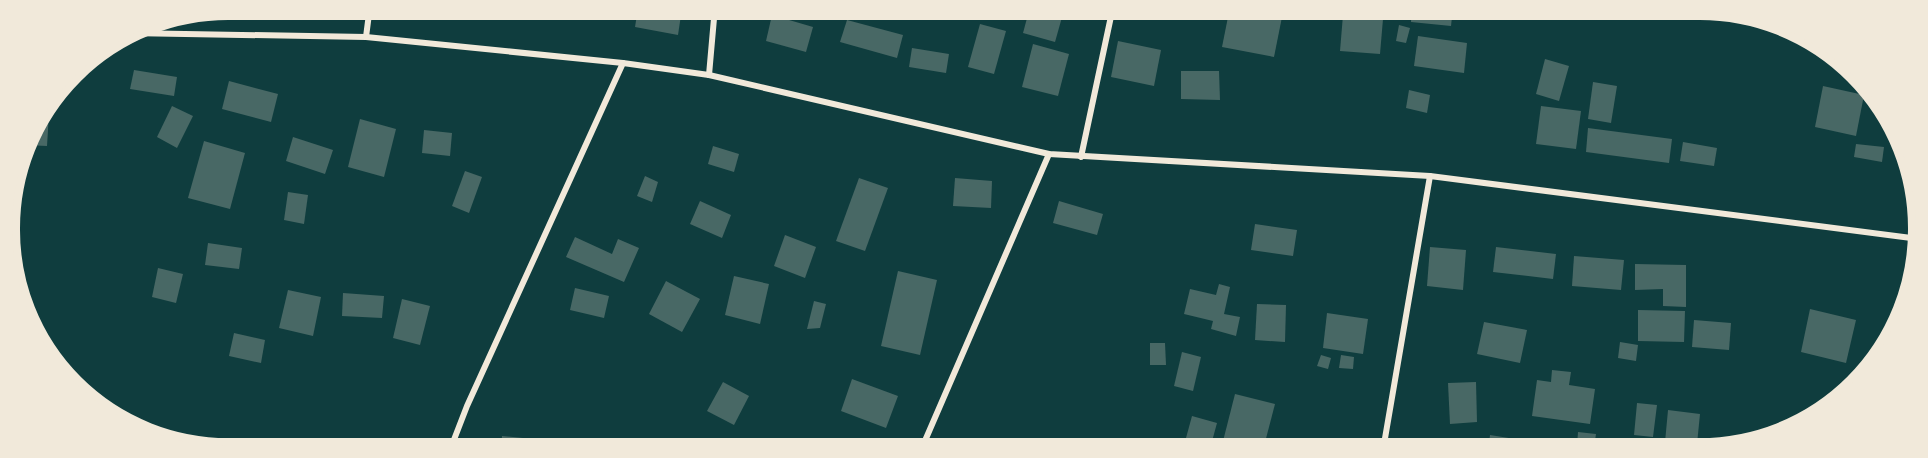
<svg xmlns="http://www.w3.org/2000/svg" width="1928" height="458" viewBox="0 0 1928 458" font-family="'Open Sans',sans-serif">
  <rect width="100%" height="100%" fill="#0f3d3e"/>
  <!-- building -->
  <g fill="#486865">
    <polygon points="530,6 555,6 554,15 530,10"/>
    <polygon points="858,7 883,7 882,13 858,9"/>
    <polygon points="1030,7 1054,7 1064,10 1055,42 1023,33"/>
    <polygon points="1230,7 1284,7 1274,57 1222,47"/>
    <polygon points="638,8 681,15 678,35 635,27"/>
    <polygon points="1412,8 1453,8 1451,26 1411,22"/>
    <polygon points="1576,8 1593,8 1590,19 1574,15"/>
    <polygon points="1604,8 1630,8 1629,17 1603,12"/>
    <polygon points="1646,8 1685,8 1683,16"/>
    <polygon points="1710,8 1728,8 1758,18 1756,27 1708,15"/>
    <polygon points="772,15 813,27 806,52 766,41"/>
    <polygon points="1343,15 1383,19 1380,54 1340,51"/>
    <polygon points="847,20 903,35 897,58 840,42"/>
    <polygon points="980,24 1006,31 994,74 968,67"/>
    <polygon points="1399,25 1410,28 1406,43 1396,41"/>
    <polygon points="1418,36 1467,43 1464,73 1414,66"/>
    <polygon points="1118,41 1161,50 1154,86 1111,77"/>
    <polygon points="1033,44 1069,54 1058,96 1022,87"/>
    <polygon points="912,48 949,54 946,73 909,67"/>
    <polygon points="1545,59 1569,66 1559,101 1536,94"/>
    <polygon points="134,70 177,77 174,96 130,89"/>
    <polygon points="1181,71 1219,71 1220,100 1181,99"/>
    <polygon points="229,81 278,94 271,122 222,109"/>
    <polygon points="1593,82 1617,86 1611,123 1588,119"/>
    <polygon points="1823,86 1864,95 1856,136 1815,127"/>
    <polygon points="1409,90 1430,95 1427,113 1406,108"/>
    <polygon points="172,106 193,116 177,148 157,137"/>
    <polygon points="1541,106 1581,111 1576,149 1536,144"/>
    <polygon points="43,113 49,113 47,146 25,145 29,131"/>
    <polygon points="360,119 396,129 384,177 348,167"/>
    <polygon points="1588,128 1672,139 1669,163 1586,152"/>
    <polygon points="424,130 452,133 450,156 422,153"/>
    <polygon points="293,137 333,150 325,174 286,161"/>
    <polygon points="204,141 245,153 230,209 188,198"/>
    <polygon points="1683,142 1717,148 1714,166 1680,161"/>
    <polygon points="1856,144 1884,147 1882,162 1854,157"/>
    <polygon points="713,146 739,154 734,172 708,164"/>
    <polygon points="465,171 482,177 469,213 452,206"/>
    <polygon points="18,172 21,173 15,208 8,207"/>
    <polygon points="645,176 658,182 652,202 637,196"/>
    <polygon points="859,178 888,188 865,251 836,241"/>
    <polygon points="955,178 992,181 991,208 953,206"/>
    <polygon points="288,192 308,195 304,224 284,220"/>
    <polygon points="700,201 731,215 722,238 690,224"/>
    <polygon points="1059,201 1103,214 1097,235 1053,223"/>
    <polygon points="1255,224 1297,230 1293,256 1251,250"/>
    <polygon points="785,235 816,247 805,278 774,266"/>
    <polygon points="575,237 612,254 618,239 639,248 624,282 566,257"/>
    <polygon points="208,243 242,248 239,269 205,265"/>
    <polygon points="1430,247 1466,250 1463,290 1427,286"/>
    <polygon points="1496,247 1556,254 1553,279 1493,272"/>
    <polygon points="1574,256 1624,260 1621,290 1572,286"/>
    <polygon points="1635,264 1686,265 1686,307 1663,306 1663,289 1635,290"/>
    <polygon points="158,268 183,274 176,303 152,297"/>
    <polygon points="898,271 937,280 920,355 881,346"/>
    <polygon points="734,276 769,284 760,324 725,315"/>
    <polygon points="666,281 700,299 682,332 649,314"/>
    <polygon points="1219,284 1230,287 1224,314 1240,317 1236,336 1211,329 1213,321 1184,314 1190,289 1216,295"/>
    <polygon points="575,288 609,296 604,318 570,310"/>
    <polygon points="288,290 321,297 313,336 279,328"/>
    <polygon points="343,293 384,296 382,318 342,316"/>
    <polygon points="402,299 430,306 420,345 393,338"/>
    <polygon points="814,301 826,304 820,328 807,329"/>
    <polygon points="1257,304 1286,305 1285,342 1255,340"/>
    <polygon points="1810,309 1856,320 1846,363 1801,352"/>
    <polygon points="1638,310 1685,311 1684,342 1638,341"/>
    <polygon points="1327,313 1368,319 1363,354 1323,348"/>
    <polygon points="1694,320 1731,323 1729,350 1692,347"/>
    <polygon points="1484,322 1527,330 1520,363 1477,354"/>
    <polygon points="234,333 265,340 261,363 229,356"/>
    <polygon points="1620,342 1638,345 1636,361 1618,358"/>
    <polygon points="1150,343 1165,343 1166,365 1150,365"/>
    <polygon points="1182,352 1201,357 1193,391 1174,386"/>
    <polygon points="1321,355 1331,358 1328,369 1317,366"/>
    <polygon points="1341,355 1354,357 1353,369 1339,368"/>
    <polygon points="1552,370 1571,372 1569,385 1595,389 1590,424 1532,416 1537,380 1551,382"/>
    <polygon points="852,379 898,396 886,428 841,411"/>
    <polygon points="723,382 749,396 734,425 707,411"/>
    <polygon points="1476,382 1477,422 1450,424 1448,383"/>
    <polygon points="1235,394 1275,404 1263,450 1221,449"/>
    <polygon points="1637,403 1657,405 1653,437 1634,435"/>
    <polygon points="1668,410 1700,414 1697,444 1665,442"/>
    <polygon points="1192,416 1217,423 1211,445 1186,438"/>
    <polygon points="1578,432 1596,434 1594,447 1577,446"/>
    <polygon points="1490,435 1528,441 1527,450 1488,450"/>
    <polygon points="502,436 553,441 552,450 501,450"/>
    <polygon points="966,438 988,440 987,450 965,450"/>
    <polygon points="342,440 366,443 365,450 340,450"/>
  </g>
  <g fill="none" stroke-linecap="round" stroke-linejoin="round">
    <!-- minor -->
    <g stroke="#f1e9da" stroke-width="6">
      <polyline points="128,33 366,37 623,63 709,75 1049,154 1430,176 1919,239"/>
      <polyline points="366,37 370,6"/>
      <polyline points="709,75 715,7"/>
      <polyline points="1081,157 1113,7"/>
      <polyline points="450,450 467,406 623,63"/>
      <polyline points="921,450 1049,154"/>
      <polyline points="1383,450 1430,176"/>
    </g>
  </g>
  <!-- crop -->
  <path d="M0 0H1928V458H0ZM228 16H1700A212 212 0 0 1 1912 228V230A212 212 0 0 1 1700 442H228A212 212 0 0 1 16 230V228A212 212 0 0 1 228 16Z" fill="#f1e9da" fill-rule="evenodd"/>
  <path fill="none" stroke="#f1e9da" stroke-width="8" d="M228 16H1700A212 212 0 0 1 1912 228V230A212 212 0 0 1 1700 442H228A212 212 0 0 1 16 230V228A212 212 0 0 1 228 16Z"/>
</svg>
